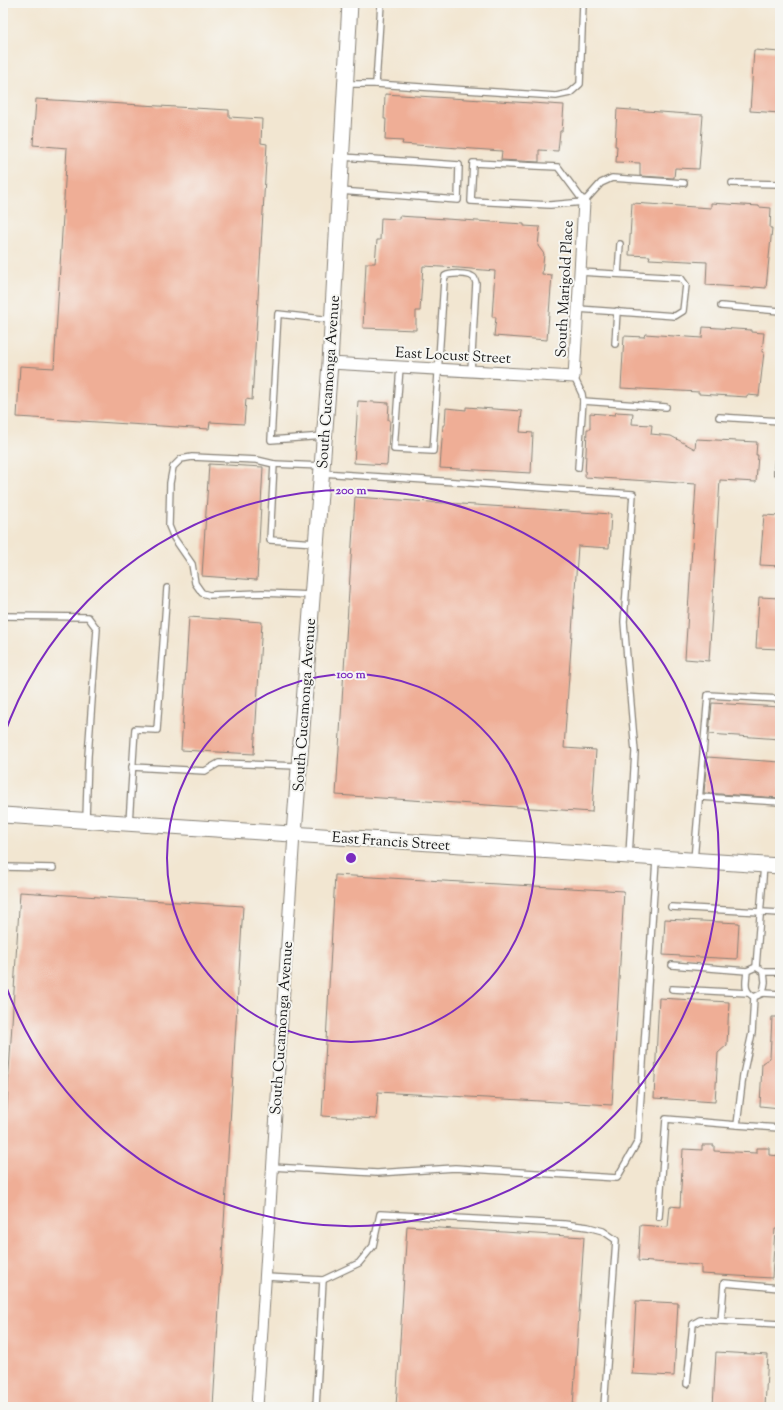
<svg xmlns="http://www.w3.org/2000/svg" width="783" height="1410" viewBox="0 0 783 1410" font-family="'Sorts Mill Goudy',serif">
  <rect width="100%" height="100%" fill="#f6f6f2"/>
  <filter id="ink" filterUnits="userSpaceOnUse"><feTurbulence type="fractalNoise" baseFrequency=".025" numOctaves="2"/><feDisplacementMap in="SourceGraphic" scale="8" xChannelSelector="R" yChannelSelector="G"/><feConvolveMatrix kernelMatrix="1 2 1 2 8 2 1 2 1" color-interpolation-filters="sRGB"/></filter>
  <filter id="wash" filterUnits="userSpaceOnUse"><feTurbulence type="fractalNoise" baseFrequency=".012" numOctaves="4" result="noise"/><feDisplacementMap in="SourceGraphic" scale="16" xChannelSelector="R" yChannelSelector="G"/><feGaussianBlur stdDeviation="0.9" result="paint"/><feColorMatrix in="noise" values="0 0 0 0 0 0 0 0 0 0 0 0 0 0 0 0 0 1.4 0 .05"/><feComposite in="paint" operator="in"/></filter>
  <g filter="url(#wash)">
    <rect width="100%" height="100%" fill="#f2e6d1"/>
    <g id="blocks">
      <!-- building -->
      <g fill="#efae96">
        <polygon points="754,50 780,52 780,113 750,111"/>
        <polygon points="385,94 564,105 562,131 560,131 558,151 539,150 539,162 501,160 502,151 402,144 403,141 385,140 386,119 384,119"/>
        <polygon points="36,99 229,110 229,117 262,119 261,143 267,144 252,400 246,399 244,424 210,422 209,429 17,417 20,366 54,368 67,148 33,145"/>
        <polygon points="617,109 703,115 699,169 675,168 674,178 640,176 640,163 616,162 617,146 615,146"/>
        <polygon points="632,203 711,208 711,203 759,206 759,207 771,208 770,228 772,228 766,288 754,287 754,288 706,285 707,262 649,259 650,256 629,255"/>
        <polygon points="399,216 524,224 524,226 540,227 538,246 544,254 542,274 552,275 547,340 494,336 496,317 492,317 495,271 459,268 423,266 420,311 416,311 416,330 363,328 366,263 375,263 377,240 380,240 381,218 399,219"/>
        <polygon points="703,327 751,330 751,332 764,333 762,352 764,352 759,396 747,395 747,397 699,394 699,392 621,388 624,336 644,337 645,334 702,338"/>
        <polygon points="358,401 389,403 388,420 390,420 387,465 354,463"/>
        <polygon points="466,407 522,411 520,432 533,433 531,473 440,468 443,425 445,425 446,408 466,410"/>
        <polygon points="616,412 633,413 632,424 652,425 651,434 671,436 695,449 696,439 757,442 756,455 758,455 756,482 720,480 709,661 685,659 696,484 585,477 587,429 590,429 590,413 615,415"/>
        <polygon points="209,464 263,467 257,580 202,576"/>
        <polygon points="355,497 611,514 609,548 578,546 564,748 596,750 592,812 336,795"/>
        <polygon points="764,515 780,516 780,566 760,565"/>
        <polygon points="759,597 780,598 780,649 756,648"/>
        <polygon points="189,617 262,622 254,754 181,750"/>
        <polygon points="712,703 780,707 780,739 709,734"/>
        <polygon points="707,757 780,762 780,798 704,793"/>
        <polygon points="335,875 624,891 612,1105 378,1092 376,1119 322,1116"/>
        <polygon points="20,892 243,906 213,1407 3,1407 3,1171"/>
        <polygon points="665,919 739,923 737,959 663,955"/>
        <polygon points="659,998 729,1002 727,1045 718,1053 715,1102 654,1098"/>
        <polygon points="772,1017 780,1017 780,1108 760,1106 762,1063 770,1058"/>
        <polygon points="702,1145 714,1145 714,1151 756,1153 756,1148 769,1148 769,1155 780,1156 780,1229 775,1229 772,1278 701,1274 701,1265 638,1261 640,1225 668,1227 670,1206 680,1207 683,1149 702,1150"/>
        <polygon points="407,1226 584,1237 573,1407 396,1407"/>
        <polygon points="636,1301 678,1303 674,1376 632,1374"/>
        <polygon points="716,1352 768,1355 765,1407 713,1407"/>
      </g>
    </g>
  </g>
  <g filter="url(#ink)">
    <use href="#blocks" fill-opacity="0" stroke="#878176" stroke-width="1"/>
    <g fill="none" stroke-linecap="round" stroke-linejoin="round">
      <defs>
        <g id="lane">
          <polyline points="381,3 376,84 556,96 570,93 580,84 583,3"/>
          <polyline points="346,84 376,84"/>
          <polyline points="732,183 780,184"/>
          <polyline points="340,191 458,200 459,165 342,157"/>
          <polyline points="584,202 558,167 473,163 471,201 550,205 584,202 601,183 612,178 684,183"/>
          <polyline points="618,274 620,244"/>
          <polyline points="721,306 780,311"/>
          <polyline points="578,309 675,316 683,311 686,285 681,278 580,272"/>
          <polyline points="615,344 617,311"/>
          <path d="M400,367L394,449L433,451L444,281L445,276C450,273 468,273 473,277C475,278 475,280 476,283L471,371"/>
          <polyline points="574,377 582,394 583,401 578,468"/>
          <polyline points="583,401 666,407"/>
          <polyline points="719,417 780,421"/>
          <polyline points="324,436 271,440 278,314 332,320"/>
          <polyline points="274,464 257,460 192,457 181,459 173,467 170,483 169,526 174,538 192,564 195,583 202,593 209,595 262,593 312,595"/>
          <polyline points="777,472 780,431"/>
          <polyline points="322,473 633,494 624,622 635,752 629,856"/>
          <polyline points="316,543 270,540 274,464 322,466"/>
          <polyline points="3,616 88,617 97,629 88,756 86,820"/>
          <polyline points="132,767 205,771 219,763 298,766"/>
          <polyline points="699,797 780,802"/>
          <polyline points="129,823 135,729 157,730 167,588"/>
          <polyline points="694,860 708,695 780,699"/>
          <polyline points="3,867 53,868"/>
          <polyline points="671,907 780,913"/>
          <polyline points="672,965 747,971"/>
          <polyline points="756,967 764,865"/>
          <path d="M756,967L764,972L765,982L763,993L754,997C743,990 746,984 747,971Z"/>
          <polyline points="764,972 780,972"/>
          <polyline points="672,989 748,993"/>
          <polyline points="763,993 780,994"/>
          <polyline points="754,997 752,1033 743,1075 737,1125 780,1128"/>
          <polyline points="272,1167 377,1173 455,1168 617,1178 638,1141 656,860"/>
          <polyline points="659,1217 666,1119 737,1125"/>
          <polyline points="266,1277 323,1280 316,1407"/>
          <polyline points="323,1280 359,1263 373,1246 380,1214 564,1224 588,1227 603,1231 616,1240 604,1407"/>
          <polyline points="721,1321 724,1283 780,1288"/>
          <polyline points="687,1384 693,1324 700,1320 780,1324"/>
        </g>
        <g id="street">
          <polyline points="330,363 574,377 584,202"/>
          <polyline points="257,1407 294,834"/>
        </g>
        <g id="secondary">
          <polyline points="3,815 780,866"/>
          <polyline points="294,834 330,363 350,3"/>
        </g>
      </defs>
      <!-- lane casing -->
      <use href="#lane" stroke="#878176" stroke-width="8"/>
      <!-- street casing -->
      <use href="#street" stroke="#878176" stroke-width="13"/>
      <!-- secondary casing -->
      <use href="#secondary" stroke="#878176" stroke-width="17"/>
      <!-- lane -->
      <use href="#lane" stroke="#fff" stroke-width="5.5"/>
      <!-- street -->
      <use href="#street" stroke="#fff" stroke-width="11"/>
      <!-- secondary -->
      <use href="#secondary" stroke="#fff" stroke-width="15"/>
    </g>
  </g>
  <!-- distance rings -->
  <g fill="none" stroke="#7b2cbf" stroke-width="2">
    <circle cx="351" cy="858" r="184"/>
    <path d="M3 738A368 368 0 1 1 3 978"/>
  </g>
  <g text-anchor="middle" stroke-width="4" stroke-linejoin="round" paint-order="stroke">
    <!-- street labels -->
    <g font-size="15" fill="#1c1c1c" stroke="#f6f6f2">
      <text transform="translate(564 289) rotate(-87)" y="5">South Marigold Place</text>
      <text transform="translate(453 355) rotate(3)" y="5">East Locust Street</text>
      <text transform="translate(328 382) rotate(-86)" y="5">South Cucamonga Avenue</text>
      <text transform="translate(304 705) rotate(-86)" y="5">South Cucamonga Avenue</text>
      <text transform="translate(391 841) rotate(4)" y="5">East Francis Street</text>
      <text transform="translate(281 1028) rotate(-86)" y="5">South Cucamonga Avenue</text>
    </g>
  </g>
  <circle cx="351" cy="858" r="6" fill="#7b2cbf" stroke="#f6f6f2" stroke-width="2"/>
  <g font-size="12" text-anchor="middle" font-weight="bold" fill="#7b2cbf" stroke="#f6f6f2" stroke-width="4" stroke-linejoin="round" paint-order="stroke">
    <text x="351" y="494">200 m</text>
    <text x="351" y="678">100 m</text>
  </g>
  <!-- margin -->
  <rect width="783" height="1410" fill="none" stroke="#f6f6f2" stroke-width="16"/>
</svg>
